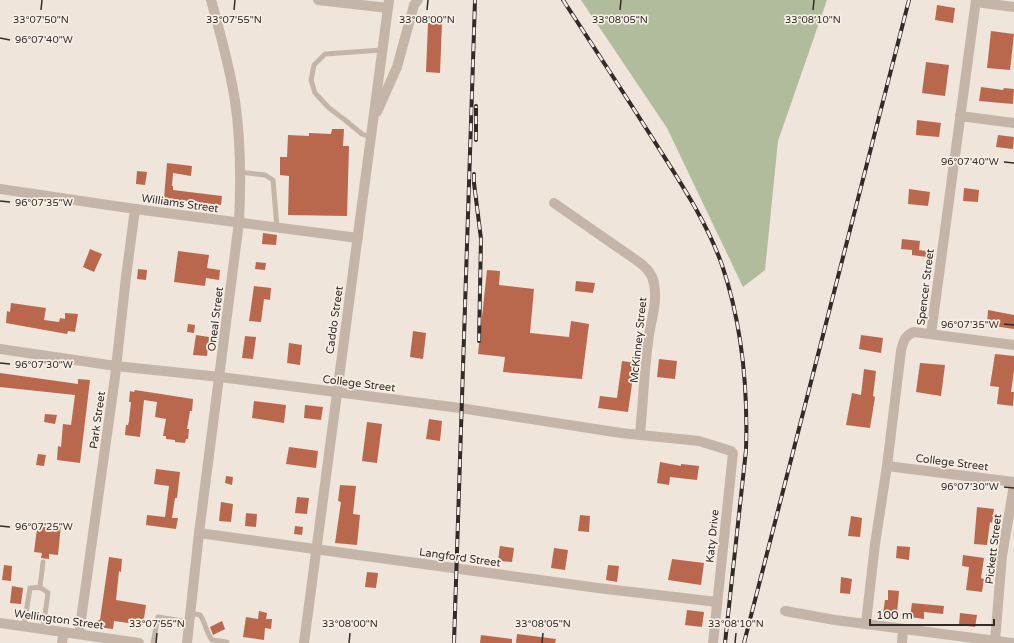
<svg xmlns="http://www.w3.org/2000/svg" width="1014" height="643" viewBox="0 0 1014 643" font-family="'Varela Round',sans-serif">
  <rect width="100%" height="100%" fill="#efe5da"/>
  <!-- green -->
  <polygon fill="#b1bc9c" points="581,0 827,0 778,141 765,270 743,287 667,128"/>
  <!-- building -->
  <g fill="#ba684d">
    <polygon points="937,5 955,8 953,23 935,20"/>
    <polygon points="428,23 442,23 440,73 426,72"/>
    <polygon points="991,31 1014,34 1010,70 987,68"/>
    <polygon points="926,62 949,65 945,96 922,93"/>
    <polygon points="981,87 1003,90 1004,88 1014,89 1013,104 979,101"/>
    <polygon points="917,120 941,123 939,137 916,135"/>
    <polygon points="332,129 344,129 343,146 349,146 347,216 288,215 289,176 280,175 280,157 287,157 288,135 309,136 309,133 331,134"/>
    <polygon points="998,135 1014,137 1013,149 996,147"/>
    <polygon points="167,163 192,166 191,176 173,173 172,186 173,186 173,190 222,196 221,205 164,198"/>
    <polygon points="137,171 147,172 145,185 136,184"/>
    <polygon points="964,188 979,190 978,202 963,201"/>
    <polygon points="909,189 930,192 928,206 908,204"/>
    <polygon points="263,233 277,235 276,245 262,244"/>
    <polygon points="902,239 920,241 919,250 934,252 934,258 912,255 912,250 901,249"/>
    <polygon points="90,249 102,254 94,272 83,267"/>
    <polygon points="178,251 209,255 207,268 220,270 219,280 206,278 205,286 174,282"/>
    <polygon points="256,262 266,263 265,270 255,269"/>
    <polygon points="138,269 147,270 146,280 137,279"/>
    <polygon points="487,270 500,271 499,285 534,289 530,333 569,337 571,321 589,324 582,379 503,372 505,357 478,354"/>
    <polygon points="576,281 595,283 593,293 575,291"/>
    <polygon points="254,286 271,288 270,300 264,299 261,322 249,321"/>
    <polygon points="11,303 46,308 44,320 59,322 60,318 65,319 65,313 78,314 75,332 68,331 67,334 6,323 7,311 10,312"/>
    <polygon points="988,310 1014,315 1014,329 987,325"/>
    <polygon points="188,324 195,325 194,333 187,332"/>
    <polygon points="413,331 426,333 423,359 410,357"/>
    <polygon points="196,335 209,337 207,356 193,355"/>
    <polygon points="861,335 883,338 881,353 859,349"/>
    <polygon points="245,336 256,337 253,359 242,358"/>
    <polygon points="289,343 302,345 300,365 287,363"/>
    <polygon points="995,354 1014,356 1014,371 1011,392 1014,392 1013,406 997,404 999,387 990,386"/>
    <polygon points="659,359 677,361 675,379 657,377"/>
    <polygon points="622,361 635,363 628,412 598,408 600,396 617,398"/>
    <polygon points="920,363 945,365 941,396 916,392"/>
    <polygon points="864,369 876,371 873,396 875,397 870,428 846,425 852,393 861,395"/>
    <polygon points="0,373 78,384 78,379 90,380 80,463 57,460 58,446 61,447 63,424 71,425 75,395 0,387"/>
    <polygon points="135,390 193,399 192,411 190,411 187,429 189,429 188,439 186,439 185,443 175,442 175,440 166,439 166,436 163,436 166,419 155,417 157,402 144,400 140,437 125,435 126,425 128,425 129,421 131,402 129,402 130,391 134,392"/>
    <polygon points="254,401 286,405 284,423 252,418"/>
    <polygon points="305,405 323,407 321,420 304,418"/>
    <polygon points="45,414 57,415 55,424 44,422"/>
    <polygon points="429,419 442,421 440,441 426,439"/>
    <polygon points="367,422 382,424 377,463 362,461"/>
    <polygon points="289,447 318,451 316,468 286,464"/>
    <polygon points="38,454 46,455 44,466 36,465"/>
    <polygon points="660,462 681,466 681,464 699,466 697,480 670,477 669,485 657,483"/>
    <polygon points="156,469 180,472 177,498 175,498 172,518 178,518 176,529 146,525 147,515 165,517 169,486 154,484"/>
    <polygon points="226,476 233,477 232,485 225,483"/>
    <polygon points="340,485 356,486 353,514 360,515 357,545 335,543 341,502 338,501"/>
    <polygon points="297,497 309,498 307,514 295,513"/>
    <polygon points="221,502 233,504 231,522 219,521"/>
    <polygon points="977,507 994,509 992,523 990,522 987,545 974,544"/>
    <polygon points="246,513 257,514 256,527 245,526"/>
    <polygon points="580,515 590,516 589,532 578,531"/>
    <polygon points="851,516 862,518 860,537 848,536"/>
    <polygon points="38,521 61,524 58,555 49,554 49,559 41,558 42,553 34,552"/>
    <polygon points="295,526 303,527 302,535 294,534"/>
    <polygon points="500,546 514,548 512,562 498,561"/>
    <polygon points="897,546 910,547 909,560 896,558"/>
    <polygon points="554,548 568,550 565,570 551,568"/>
    <polygon points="963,555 984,558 981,578 984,579 982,592 966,590 969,567 962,566"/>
    <polygon points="109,557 122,559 121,572 119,571 116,600 146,605 143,625 114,621 113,629 97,627 98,620 100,620"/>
    <polygon points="672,559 704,563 701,585 668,580"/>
    <polygon points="4,565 12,566 11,581 2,580"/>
    <polygon points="608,565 619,566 617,582 606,580"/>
    <polygon points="367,572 378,573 376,588 365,587"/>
    <polygon points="841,577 852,579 850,594 840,593"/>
    <polygon points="12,586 23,588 21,604 10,603"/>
    <polygon points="888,590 899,591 897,614 883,613 885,600 888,600"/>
    <polygon points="912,603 944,606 943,614 924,612 924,619 910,617"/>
    <polygon points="687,610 704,612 702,627 685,625"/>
    <polygon points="259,611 267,613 266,619 272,619 271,629 265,628 264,640 243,637 246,617 258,619"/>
    <polygon points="960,613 977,615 975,627 959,625"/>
    <polygon points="222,621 225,629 213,635 210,627"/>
    <polygon points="517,634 556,639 555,643 516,643"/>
    <polygon points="481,635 512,639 512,643 480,643"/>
  </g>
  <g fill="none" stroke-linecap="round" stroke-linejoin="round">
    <!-- service -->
    <g stroke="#c5b5a8" stroke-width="5">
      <polyline points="371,137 362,134 345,120 329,108 315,93 311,80 314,65 325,54 382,50"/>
      <polyline points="240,172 265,175 273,180 277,228"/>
      <polyline points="40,587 43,562"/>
      <path d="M190,613L200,615C206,623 205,631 212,640L227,642V643"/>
      <path d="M24,626L30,588C40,587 41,587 48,593L43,629"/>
      <polyline points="153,643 158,617 189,622"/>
    </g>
    <!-- minor -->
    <g stroke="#c5b5a8" stroke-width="10">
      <polyline points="318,0 388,8"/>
      <polyline points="976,2 1014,7"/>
      <polyline points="377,112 397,67 414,5 418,0"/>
      <polyline points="960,116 1014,123"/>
      <polyline points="0,189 135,209 358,238"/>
      <path d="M554,203L636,260C645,266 653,273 654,284C658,303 650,323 648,342C644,372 643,404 640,434"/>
      <polyline points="931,334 976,0"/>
      <polyline points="0,349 116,366 220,377 460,408 621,433 699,441 731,451 733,453 713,643"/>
      <polyline points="887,466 1014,482"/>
      <polyline points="199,533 598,588 717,602"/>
      <polyline points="785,611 835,620 1012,643"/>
      <path d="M866,623L875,544L887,466L901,351C903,342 905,335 914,332L1014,345"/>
      <polyline points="79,634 115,377 126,277 135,209"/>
      <polyline points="995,641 1002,556 1014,485"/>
      <polyline points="62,643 64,632"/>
      <polyline points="304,643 389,0"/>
      <polyline points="902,643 903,629"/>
    </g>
    <!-- tertiary -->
    <g stroke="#c5b5a8" stroke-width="10">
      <polyline points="0,623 139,643"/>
      <path d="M187,643L199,533L239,222C241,182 241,141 235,101C230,67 220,33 211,0"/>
    </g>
    <defs>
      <g id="rail">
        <path d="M563,0C595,49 627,98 658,147C682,185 707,223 722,265C742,324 748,387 746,450L725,643"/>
        <polyline points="476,140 476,106"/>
        <polyline points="474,174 474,183 481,239 479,341"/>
        <polyline points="454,643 475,0"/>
        <polyline points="744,643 909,0"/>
      </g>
    </defs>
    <!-- rail casing -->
    <use href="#rail" stroke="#332b27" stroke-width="4"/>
    <!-- rail -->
    <use href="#rail" stroke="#f7efe6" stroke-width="2.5" stroke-dasharray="8" stroke-linecap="butt"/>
  </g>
  <!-- ticks -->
  <path fill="none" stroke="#332b27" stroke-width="1.5" d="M41,10L42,0M234,10L235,0M427,10L428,0M620,10L621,0M813,10L814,0M0,38L10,40M1004,162L1014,163M0,201L10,202M1004,324L1014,325M0,363L10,364M1004,487L1014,488M0,526L10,527M156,643L157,633M349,643L350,633M542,643L543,633M735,643L736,633"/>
  <g text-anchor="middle" stroke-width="3.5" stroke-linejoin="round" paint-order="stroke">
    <!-- street labels -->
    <g font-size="11" fill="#332b27" stroke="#f7efe6">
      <text transform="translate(180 203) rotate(8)" y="4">Williams Street</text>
      <text transform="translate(925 287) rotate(-83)" y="4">Spencer Street</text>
      <text transform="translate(215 319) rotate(-83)" y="4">Oneal Street</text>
      <text transform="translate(334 320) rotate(-82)" y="4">Caddo Street</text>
      <text transform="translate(638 340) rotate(-84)" y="4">McKinney Street</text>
      <text transform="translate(359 383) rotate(7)" y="4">College Street</text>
      <text transform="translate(97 420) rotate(-82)" y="4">Park Street</text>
      <text transform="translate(952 462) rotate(7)" y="4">College Street</text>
      <text transform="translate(712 536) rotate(-84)" y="4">Katy Drive</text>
      <text transform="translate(993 549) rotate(-83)" y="4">Pickett Street</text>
      <text transform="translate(460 557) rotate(8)" y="4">Langford Street</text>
      <text transform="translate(59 619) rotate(8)" y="4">Wellington Street</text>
    </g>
  </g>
  <g font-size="10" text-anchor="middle" fill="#332b27" stroke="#f7efe6" stroke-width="3.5" stroke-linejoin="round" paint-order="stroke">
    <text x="41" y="23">33°07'50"N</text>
    <text x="234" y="23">33°07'55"N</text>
    <text x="427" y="23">33°08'00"N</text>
    <text x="620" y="23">33°08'05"N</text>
    <text x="813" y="23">33°08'10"N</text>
    <text x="44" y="43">96°07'40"W</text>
    <text x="970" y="165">96°07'40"W</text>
    <text x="44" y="206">96°07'35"W</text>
    <text x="970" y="328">96°07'35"W</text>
    <text x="44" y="368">96°07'30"W</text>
    <text x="970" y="490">96°07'30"W</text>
    <text x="44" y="530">96°07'25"W</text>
    <text x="157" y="627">33°07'55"N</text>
    <text x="350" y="627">33°08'00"N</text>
    <text x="543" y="627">33°08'05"N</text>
    <text x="736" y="627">33°08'10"N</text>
  </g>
  <!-- scale -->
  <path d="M870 619v6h124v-6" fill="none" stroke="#332b27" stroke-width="2"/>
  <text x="876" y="619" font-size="12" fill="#332b27" stroke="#f7efe6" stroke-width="3" paint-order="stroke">100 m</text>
</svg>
